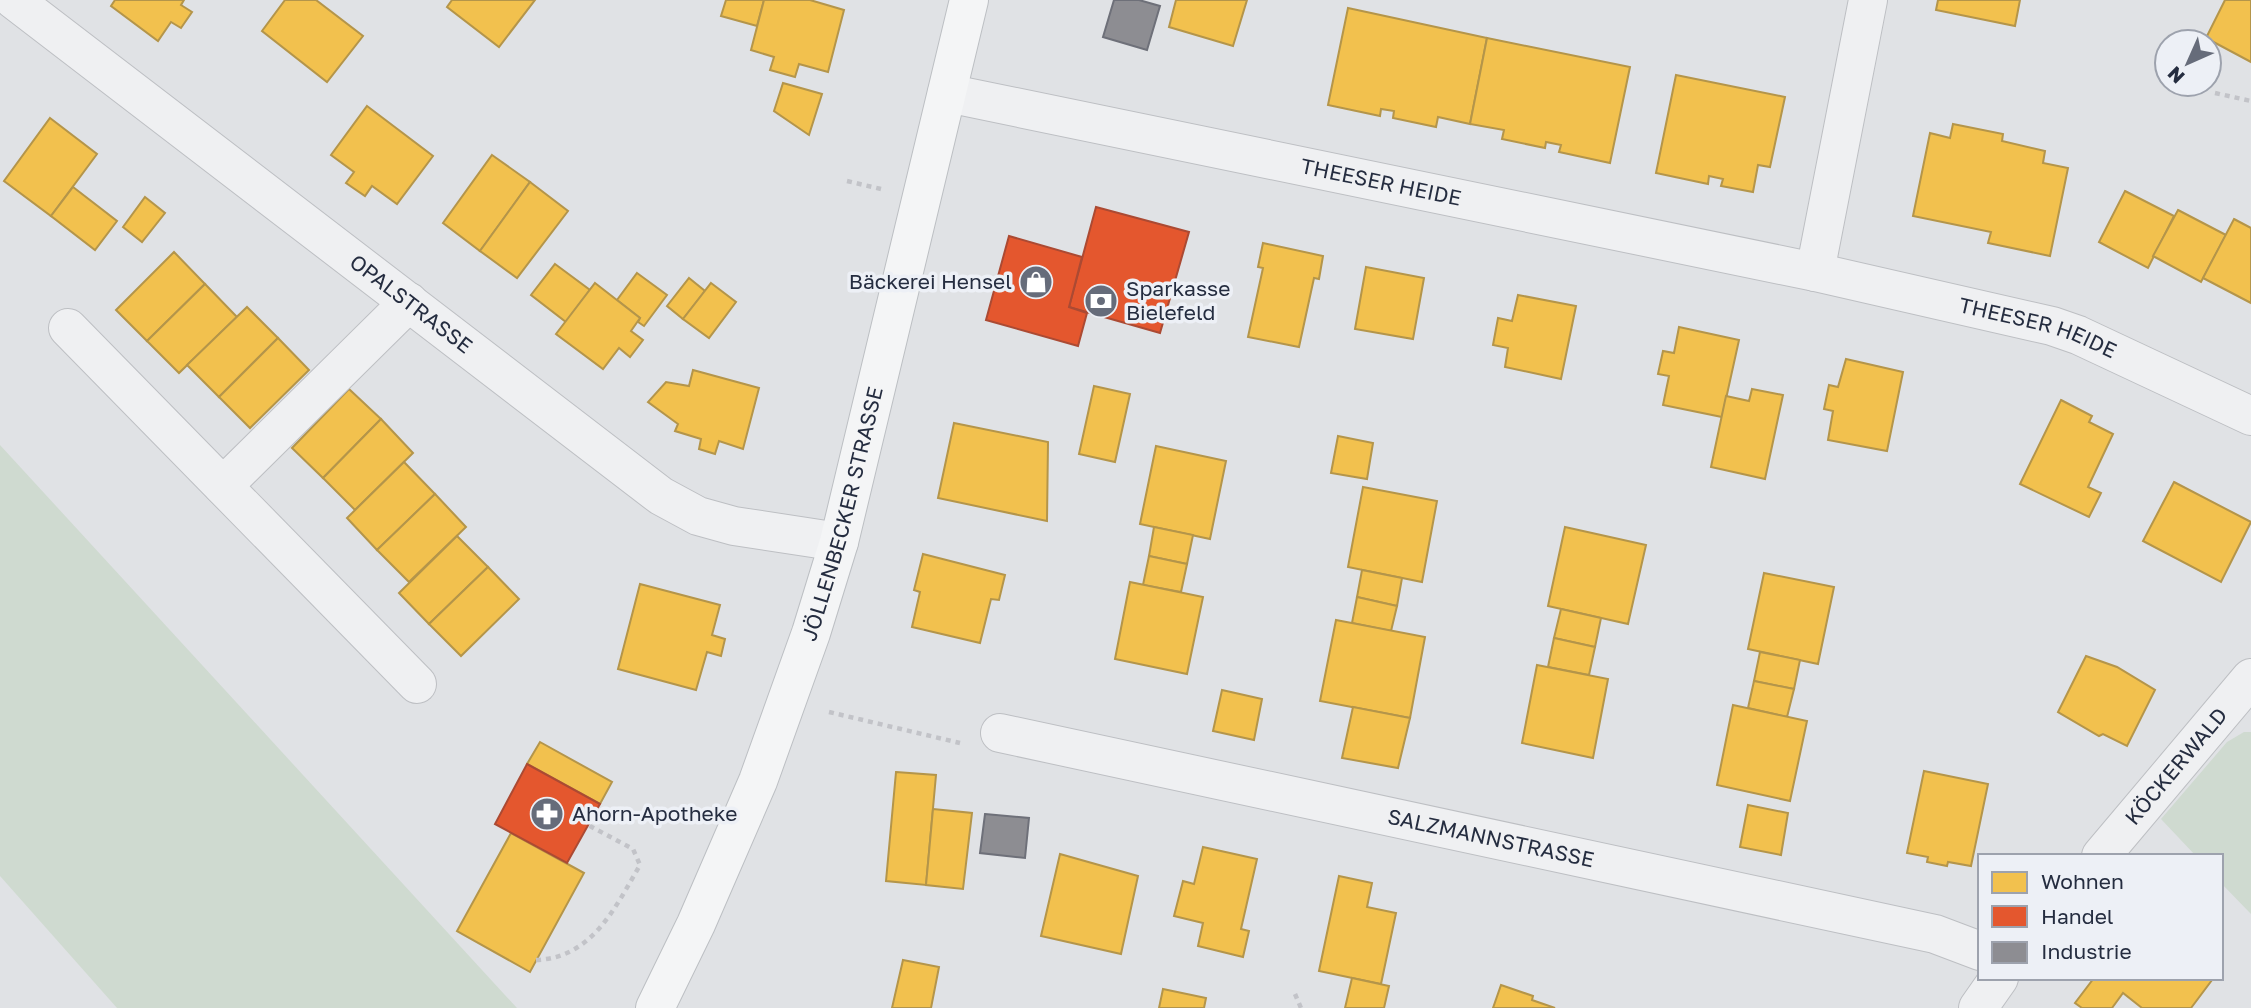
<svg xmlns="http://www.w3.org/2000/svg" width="2251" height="1008" viewBox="0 0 2251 1008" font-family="'Golos Text',sans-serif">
  <rect width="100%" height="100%" fill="#e0e2e5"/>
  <!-- green -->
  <g fill="#cfdad0">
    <polygon points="0,445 517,1008 117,1008 0,876"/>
    <polygon points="2244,732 2251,732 2251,914 2221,883 2221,856 2196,856 2161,819 2227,742"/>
  </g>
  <!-- homes -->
  <g fill="#f2c14e" stroke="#b4954a" stroke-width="2">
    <polygon points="115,0 184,0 181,5 192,12 181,28 171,22 158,41 111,6"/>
    <polygon points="285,0 316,0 363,36 327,82 262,31"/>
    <polygon points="452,0 535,0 499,47 447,7"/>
    <polygon points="726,0 764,0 757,26 721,16"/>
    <polygon points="764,0 810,0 844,10 828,72 799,64 795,77 770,70 774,57 751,50"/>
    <polygon points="1176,0 1247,0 1233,46 1169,27"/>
    <polygon points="1938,0 2020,0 2015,26 1936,10"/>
    <polygon points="2225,0 2251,0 2251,62 2206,38"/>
    <polygon points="1348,8 1487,38 1470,124 1438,117 1436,127 1393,118 1394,111 1381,109 1380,116 1328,105"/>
    <polygon points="1487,38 1630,67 1610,163 1559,152 1561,145 1546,142 1545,148 1502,139 1504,130 1470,124"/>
    <polygon points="1676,75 1785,97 1770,167 1758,165 1753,192 1721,186 1723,179 1709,176 1708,184 1656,173"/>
    <polygon points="783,83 822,94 809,135 774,111"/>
    <polygon points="367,106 433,156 397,204 372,186 365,196 346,183 354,172 331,155"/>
    <polygon points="50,118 97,154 51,216 4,181"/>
    <polygon points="1953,124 2003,134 2002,141 2045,151 2043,163 2068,168 2050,256 1988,243 1991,232 1913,216 1930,133 1950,138"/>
    <polygon points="492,155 530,182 480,251 443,223"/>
    <polygon points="530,182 568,211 517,278 480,251"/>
    <polygon points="73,187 117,221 95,250 51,216"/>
    <polygon points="2125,191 2174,216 2148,268 2099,242"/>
    <polygon points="145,197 165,213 142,242 123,227"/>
    <polygon points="2178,210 2226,235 2201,282 2153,256"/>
    <polygon points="2234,219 2251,228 2251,303 2203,278"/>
    <polygon points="1263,243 1323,256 1319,279 1314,278 1299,347 1248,337 1263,268 1258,267"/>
    <polygon points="174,252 205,284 147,341 116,310"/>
    <polygon points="555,264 590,290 566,322 531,295"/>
    <polygon points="1366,267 1424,278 1413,339 1355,329"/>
    <polygon points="637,273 667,295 644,326 638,322 640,318 617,300"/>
    <polygon points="689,278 705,291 683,319 667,306"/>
    <polygon points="595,283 640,318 631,331 643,340 630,357 619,348 603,369 556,334"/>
    <polygon points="711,283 736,302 709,338 683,319"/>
    <polygon points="205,284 237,317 179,373 147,341"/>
    <polygon points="1518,295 1576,306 1561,379 1505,367 1508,348 1493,345 1498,318 1512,321"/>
    <polygon points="247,307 278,338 219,397 187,365"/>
    <polygon points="1679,327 1739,340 1722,417 1663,405 1669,376 1658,374 1663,351 1674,353"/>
    <polygon points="278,338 309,370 250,428 219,397"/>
    <polygon points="1846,359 1903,372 1887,451 1828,440 1833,411 1824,409 1829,385 1838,387"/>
    <polygon points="693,370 759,388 743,449 719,441 715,454 699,449 701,439 675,431 678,424 648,402 666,382 689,386"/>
    <polygon points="1094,386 1130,394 1115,462 1079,454"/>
    <polygon points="349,389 381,419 323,478 292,448"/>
    <polygon points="1752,389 1783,395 1765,479 1711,467 1726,396 1749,401"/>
    <polygon points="2061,400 2092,416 2089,422 2113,434 2088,487 2101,493 2089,517 2020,484"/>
    <polygon points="381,419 413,453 355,510 323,478"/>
    <polygon points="954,423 1048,442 1047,521 938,498"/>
    <polygon points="1338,436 1373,443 1367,479 1331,473"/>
    <polygon points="1156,446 1226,461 1210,539 1140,524"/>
    <polygon points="404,462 435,494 377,550 347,518"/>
    <polygon points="2174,482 2251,522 2221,582 2143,541"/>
    <polygon points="1363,487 1437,501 1422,582 1348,567"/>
    <polygon points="435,494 466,527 409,582 377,550"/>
    <polygon points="1154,527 1193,535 1187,564 1149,556"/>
    <polygon points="1565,527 1646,545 1628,624 1548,606"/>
    <polygon points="457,536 488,567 429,624 399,593"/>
    <polygon points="923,554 1005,575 999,600 991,599 980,643 912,627 920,592 914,590"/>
    <polygon points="1149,556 1187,564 1181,592 1143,585"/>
    <polygon points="488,567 519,599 461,656 429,624"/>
    <polygon points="1362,570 1402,578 1397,606 1357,597"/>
    <polygon points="1764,573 1834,587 1818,664 1748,649"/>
    <polygon points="1130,582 1203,597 1187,674 1115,659"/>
    <polygon points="640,584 720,605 712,635 725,639 721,656 707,652 696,690 618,669"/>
    <polygon points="1357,597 1397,606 1391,631 1352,623"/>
    <polygon points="1561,609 1601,618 1595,647 1554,638"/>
    <polygon points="1336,620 1425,637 1410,718 1320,701"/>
    <polygon points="1554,638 1595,647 1589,675 1548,667"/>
    <polygon points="1760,652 1800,660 1794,689 1754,681"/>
    <polygon points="2086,656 2117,667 2155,690 2127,746 2103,734 2099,736 2058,712"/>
    <polygon points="1537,665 1608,679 1593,758 1522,743"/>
    <polygon points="1754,681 1794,689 1787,717 1748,708"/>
    <polygon points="1222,690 1262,699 1254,740 1213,731"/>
    <polygon points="1733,705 1807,721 1790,801 1717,785"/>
    <polygon points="1353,707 1410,718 1398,768 1342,758"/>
    <polygon points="540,742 612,782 600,804 527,764"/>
    <polygon points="1924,771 1988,784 1971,866 1948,862 1947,866 1927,862 1928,857 1907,853"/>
    <polygon points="896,772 936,775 926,885 886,881"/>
    <polygon points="1748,805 1788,813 1781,855 1740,847"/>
    <polygon points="933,809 972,813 963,889 926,885"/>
    <polygon points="511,833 584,873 530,972 457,931"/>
    <polygon points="1203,847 1257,859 1241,929 1249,931 1243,957 1198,946 1203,923 1174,916 1183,881 1194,884"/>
    <polygon points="1060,854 1138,876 1121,954 1041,936"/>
    <polygon points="1339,876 1372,883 1367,907 1396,913 1381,984 1319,971"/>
    <polygon points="903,960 939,967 931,1008 892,1008"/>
    <polygon points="1352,978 1389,986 1384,1008 1345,1008"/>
    <polygon points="2094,978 2209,978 2212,980 2191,1008 2142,1008 2123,993 2112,1008 2082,1008 2075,1003"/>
    <polygon points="1501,985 1533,996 1532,1000 1555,1008 1493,1008"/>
    <polygon points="1163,989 1206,998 1204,1008 1159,1008"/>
  </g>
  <!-- shops -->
  <g fill="#e4572e" stroke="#ab4a33" stroke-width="2">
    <polygon points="1096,207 1189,232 1160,333 1069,307"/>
    <polygon points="1009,236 1082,257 1069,307 1087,313 1078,346 986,320"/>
    <polygon points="527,764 600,804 567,863 495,824"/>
  </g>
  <!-- industry -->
  <g fill="#8d8d92" stroke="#6e7079" stroke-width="2">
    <polygon points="1114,0 1139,0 1160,6 1147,50 1103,37"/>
    <polygon points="985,814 1029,818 1025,858 980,853"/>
  </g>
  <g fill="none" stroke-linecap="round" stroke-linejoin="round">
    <defs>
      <g id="minor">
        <path id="s1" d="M14,0L661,496L698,516L734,526L839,542"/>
        <path id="s2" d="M947,93L1815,272L2052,326L2078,335L2251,416"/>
        <polyline points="1815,272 1868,0"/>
        <polyline points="68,328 417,684"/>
        <polyline points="223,486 409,302"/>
        <path id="s3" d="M1000,733L1935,934L1980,951"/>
        <path id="s4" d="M2101,856L2251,678"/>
        <polyline points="1978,1008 1999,978"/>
      </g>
      <g id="major">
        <path id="s5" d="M655,1008L696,924L758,781L811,633L839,542L969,0"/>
      </g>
    </defs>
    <!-- minor casing -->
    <use href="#minor" stroke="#bdbfc3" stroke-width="40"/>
    <!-- major casing -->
    <use href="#major" stroke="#bcbfc3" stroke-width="40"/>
    <!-- path -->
    <g stroke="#c2c3c8" stroke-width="4.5" stroke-dasharray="5 5" stroke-linecap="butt">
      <polyline points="2215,93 2251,101"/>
      <polyline points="847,181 881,189"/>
      <polyline points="829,712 960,743"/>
      <path d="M536,960C592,958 615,908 640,865L633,849L588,825"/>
      <polyline points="1295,994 1301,1008"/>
    </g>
    <!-- minor -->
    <use href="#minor" stroke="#eff0f2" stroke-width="38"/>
    <!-- major -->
    <use href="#major" stroke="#f4f5f6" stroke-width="38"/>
  </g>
  <!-- icons -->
  <defs>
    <symbol id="shop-disc" viewBox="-11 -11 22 22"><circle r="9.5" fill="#666c7a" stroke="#edf0f6"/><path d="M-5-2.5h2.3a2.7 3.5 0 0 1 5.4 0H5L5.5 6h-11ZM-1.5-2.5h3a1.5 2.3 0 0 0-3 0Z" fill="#fff"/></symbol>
    <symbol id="bank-disc" viewBox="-11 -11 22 22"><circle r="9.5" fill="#666c7a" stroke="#edf0f6"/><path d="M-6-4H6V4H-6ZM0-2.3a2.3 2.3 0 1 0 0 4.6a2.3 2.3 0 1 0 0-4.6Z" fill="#fff"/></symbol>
    <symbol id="pharmacy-disc" viewBox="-11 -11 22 22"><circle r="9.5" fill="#666c7a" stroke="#edf0f6"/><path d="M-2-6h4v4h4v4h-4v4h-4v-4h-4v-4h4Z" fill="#fff"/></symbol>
  </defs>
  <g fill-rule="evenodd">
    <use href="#shop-disc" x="1017" y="263" width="38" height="38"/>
    <use href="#bank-disc" x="1082" y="282" width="38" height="38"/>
    <use href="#pharmacy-disc" x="528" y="795" width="38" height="38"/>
  </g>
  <g text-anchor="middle" stroke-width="7" stroke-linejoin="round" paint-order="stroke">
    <!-- street labels -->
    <g font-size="21" fill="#252d40" stroke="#edf0f6">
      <text dy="7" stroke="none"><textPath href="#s2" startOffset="443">THEESER HEIDE</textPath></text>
      <text dy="7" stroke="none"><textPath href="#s1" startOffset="500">OPALSTRASSE</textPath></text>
      <text dy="7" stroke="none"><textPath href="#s2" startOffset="1116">THEESER HEIDE</textPath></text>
      <text dy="7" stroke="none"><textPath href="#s5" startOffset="530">JÖLLENBECKER STRASSE</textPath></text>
      <text dy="7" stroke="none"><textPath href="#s4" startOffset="117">KÖCKERWALD</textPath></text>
      <text dy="7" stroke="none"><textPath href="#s3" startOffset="502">SALZMANNSTRASSE</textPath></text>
    </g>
    <!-- poi labels -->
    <g font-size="21" fill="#252d40" stroke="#edf0f6" text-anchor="start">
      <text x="1012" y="289" text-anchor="end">Bäckerei Hensel</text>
      <text x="1126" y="296">Sparkasse<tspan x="1126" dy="24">Bielefeld</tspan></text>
      <text x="572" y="821">Ahorn-Apotheke</text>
    </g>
  </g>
  <!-- legend -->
  <rect x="1978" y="854" width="245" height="126" fill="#edf0f6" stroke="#9da2ad" stroke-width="2"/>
  <rect x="1992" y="872" width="35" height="21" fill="#f2c14e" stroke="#9da2ad" stroke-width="2"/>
  <text x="2041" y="889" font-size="21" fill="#252d40">Wohnen</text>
  <rect x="1992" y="906" width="35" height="21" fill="#e4572e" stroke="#9da2ad" stroke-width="2"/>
  <text x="2041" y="924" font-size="21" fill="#252d40">Handel</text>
  <rect x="1992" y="942" width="35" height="21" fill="#8d8d92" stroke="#9da2ad" stroke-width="2"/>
  <text x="2041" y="959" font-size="21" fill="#252d40">Industrie</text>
  <!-- north arrow -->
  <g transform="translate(2188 63) rotate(225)"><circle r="33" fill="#edf0f6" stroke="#9da2ad" stroke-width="2"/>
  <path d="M0-5L12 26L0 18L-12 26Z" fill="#666c7a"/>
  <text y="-10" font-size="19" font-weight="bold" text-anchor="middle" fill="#252d40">N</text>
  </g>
</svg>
